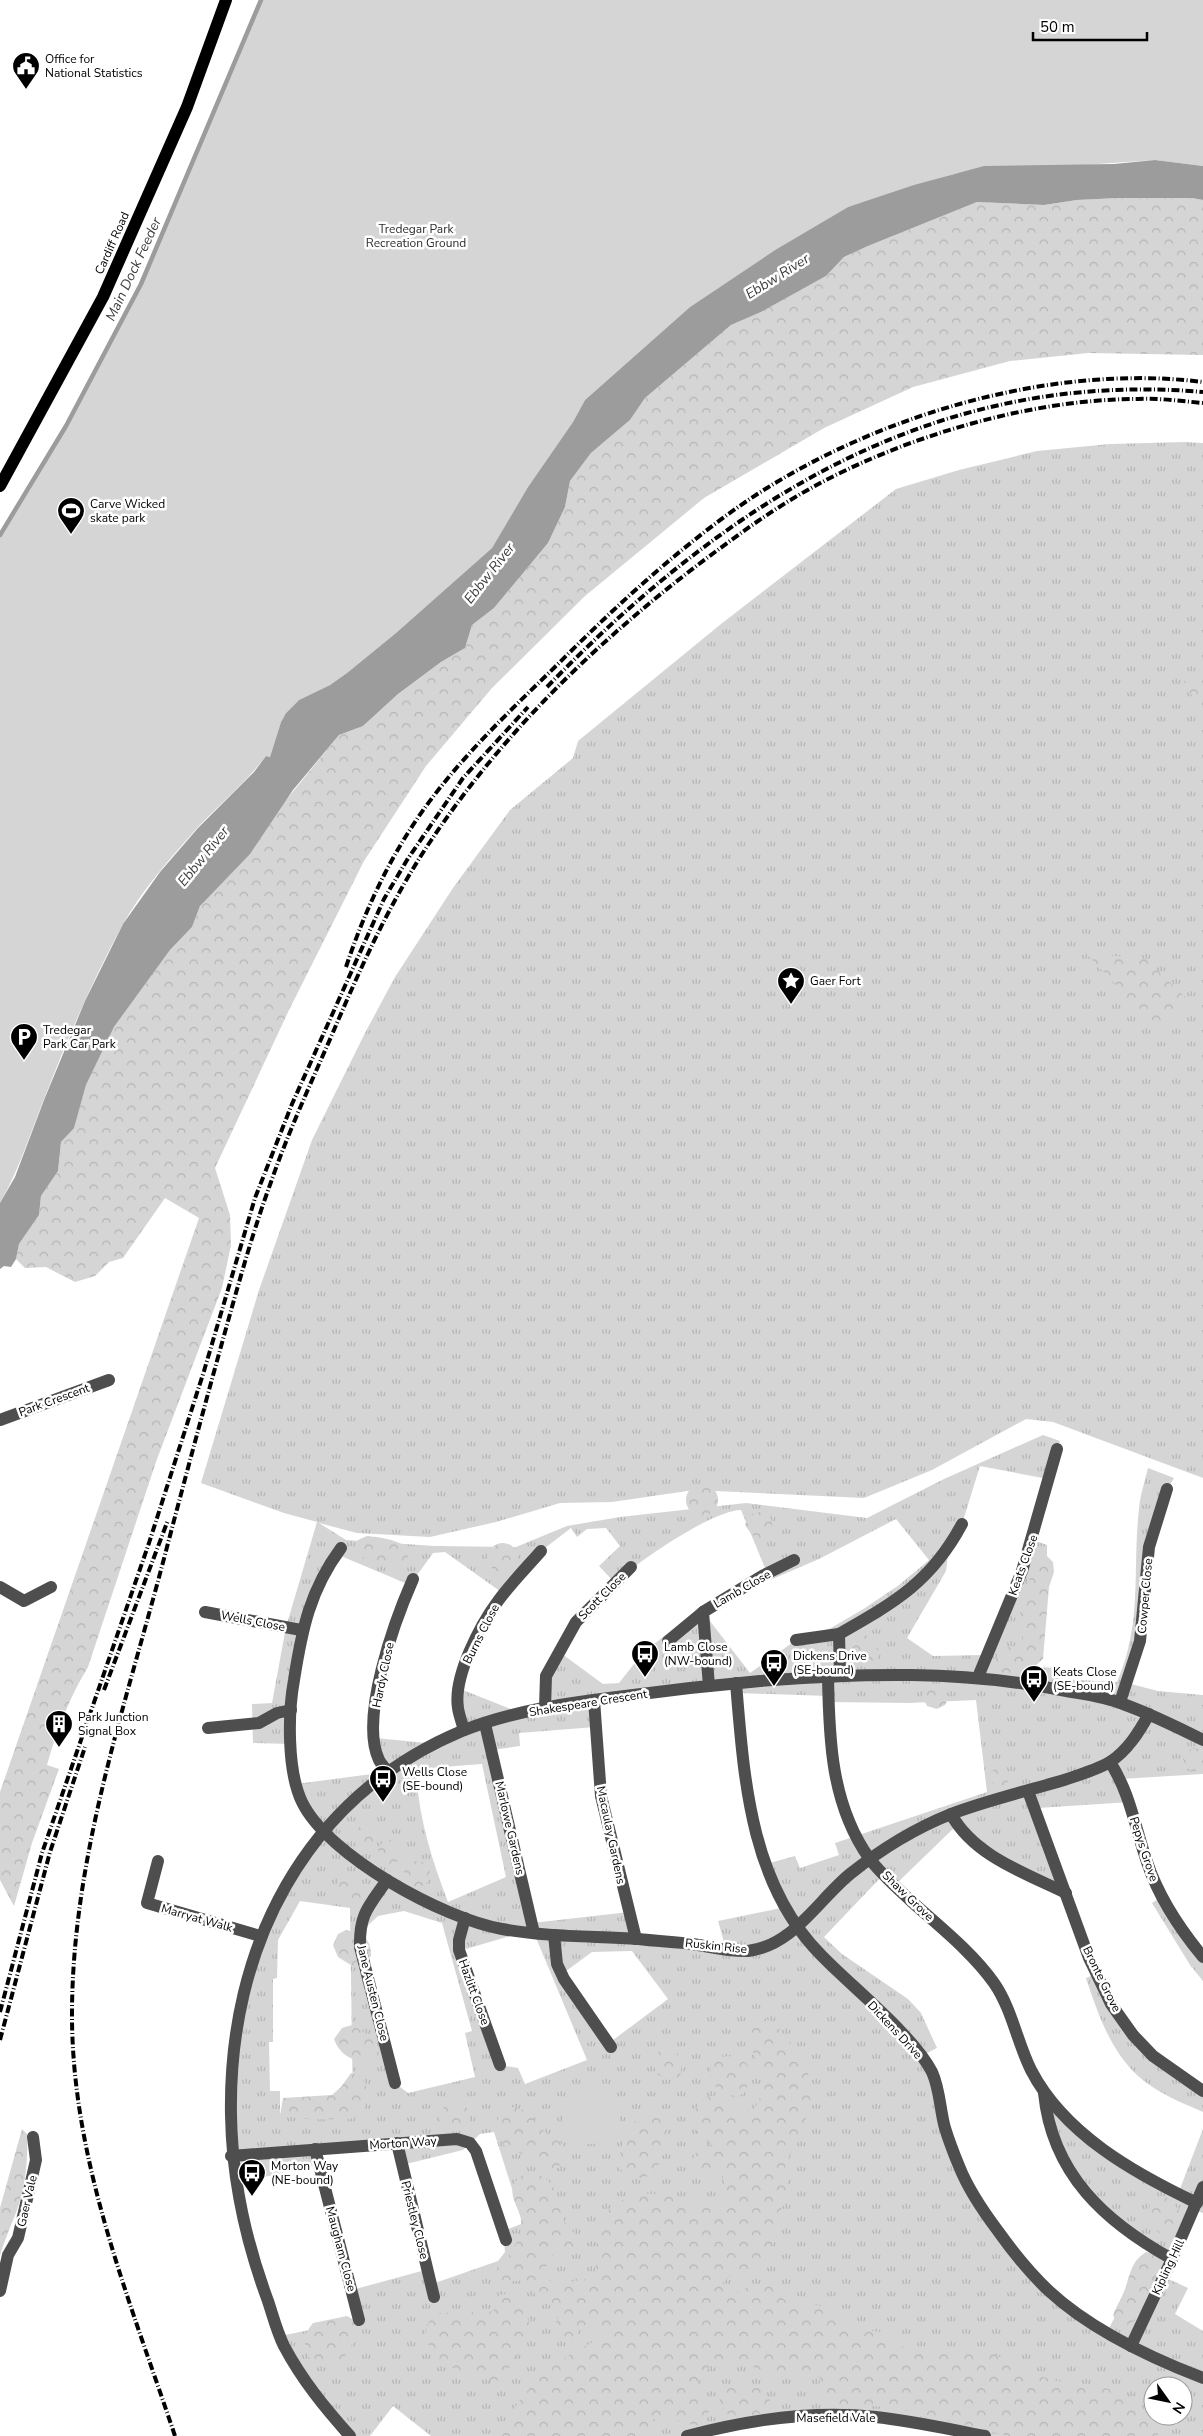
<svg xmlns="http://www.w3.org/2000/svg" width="1203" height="2436" viewBox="0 0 1203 2436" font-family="'Nunito Sans',sans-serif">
  <defs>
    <pattern id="grass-tufts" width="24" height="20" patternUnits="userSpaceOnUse" patternTransform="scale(1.25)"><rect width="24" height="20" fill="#d5d5d5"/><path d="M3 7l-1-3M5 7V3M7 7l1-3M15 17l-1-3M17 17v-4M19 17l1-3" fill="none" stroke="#b5b5b5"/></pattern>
    <pattern id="forest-crowns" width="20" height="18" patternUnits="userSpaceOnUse" patternTransform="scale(1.25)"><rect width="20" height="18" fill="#d5d5d5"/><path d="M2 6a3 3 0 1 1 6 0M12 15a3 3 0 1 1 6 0" fill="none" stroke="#b5b5b5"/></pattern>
  </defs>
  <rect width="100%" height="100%" fill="#fff"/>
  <!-- grass -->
  <g fill="url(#grass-tufts)" fill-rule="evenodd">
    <path d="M1185,442L1203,443V1478L1053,1422L1026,1419L932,1470L864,1498L694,1490L612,1502L560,1503L496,1522L430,1537L357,1533L319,1523L346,1540L435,1546L516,1547L567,1526L620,1517L746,1503L867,1518L944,1479L1043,1435L1060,1441L1048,1479L980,1466L962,1524L949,1549L946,1571L907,1638L933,1656L985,1655L1033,1540L1047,1545V1563L1034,1667L1059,1668V1679L1117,1682C1143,1622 1132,1571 1139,1509C1140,1495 1145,1481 1148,1468L1174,1478L1167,1489L1146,1580L1127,1683L1158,1691L1203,1695V1774L1121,1779L1130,1802L1038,1808L1066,1893L1006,1864L957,1825L895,1885L884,1874L824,1937L842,1954L908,1999L921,2013L937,2048L921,2056L960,2168L1018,2259L1107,2332L1151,2248L1076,2183L1045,2109L1070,2120L1178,2194L1203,2129V2213L1194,2210L1164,2277L1188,2288L1175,2314L1203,2331V2436H985L808,2415L687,2436H431L393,2406L370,2436H349L280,2336L359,2320L352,2290L429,2269L432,2284L498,2261L505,2252L503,2231L521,2224V2217L494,2132L480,2134L463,2150L402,2165L396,2143L315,2149L319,2165L237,2183L230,2083L260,1936L324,1832L296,1784L387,1772L375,1738L437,1744L463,1730L458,1688L523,1714L545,1708L558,1651L603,1684L619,1683L641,1655L664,1636L703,1612L750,1673L796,1640L831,1628L865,1608L899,1585L929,1560L896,1519L819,1559L770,1580L741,1510C713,1510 635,1563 615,1583L599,1566L620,1546L606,1528L587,1529L577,1537L571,1528L541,1551L504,1594L445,1552L433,1553L410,1585L336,1554L301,1630L292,1744L253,1743L252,1704L272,1703L286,1627L317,1522L284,1513L201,1483L259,1290L312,1140L365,1033L395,977L453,888L510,810L573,758L578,741L721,624L896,489L959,470L1037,451L1110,444ZM736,1683L737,1693L828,1696L829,1702L909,1703L976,1700L987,1792L835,1843L839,1855L800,1868L795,1856L766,1864L786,1907L718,1921L726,1949L636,1939L629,1912L532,1923L493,1750L520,1746L519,1733L595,1727L594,1700ZM482,1764L506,1877L448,1902C431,1858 418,1815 416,1769ZM300,1901L350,1908L353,2114L280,2115V2091H270L269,2042H273V1979L277,1978L278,1940ZM404,1911L442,1923L472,2031L465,2033L475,2077L408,2093L395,2083L360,1933L378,1916ZM524,1932L534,1933L587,2060L525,2084L518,2068L500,2065L459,1951ZM632,1951L668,1999L609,2043L562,1974L592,1952ZM1153,2386H1183V2416H1153Z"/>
    <polygon points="1162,1897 1203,1957 1203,1981 1190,1965 1152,1903"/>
    <path d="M1096,1974L1133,2035L1203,2091V2112C1185,2104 1167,2097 1151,2086C1114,2062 1099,2017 1086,1978Z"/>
  </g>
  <!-- forest -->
  <g fill="url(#forest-crowns)">
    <path d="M1118,198H1192L1203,200V355L1088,353L1010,361L913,387L824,428L704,498L585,596L492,688L426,766L364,861L289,1010L215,1168L230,1215L231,1245L222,1288L157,1459L88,1667C69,1698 57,1730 47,1765L59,1769L32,1843L14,1906L0,1880V1792L199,1218L165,1198L123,1258L109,1262L95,1276L75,1282L46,1267L25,1268L16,1259L19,1244L39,1215L41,1196L58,1171L61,1142L74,1127L86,1085L114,1027L170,950L192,927L200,906L339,735L363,726L398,694L441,662L465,648L472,625L494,608L548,543L565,507L570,481L591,453L630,420L645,398L731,325L761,312L826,276L844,257L868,246L977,202L1044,205L1077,200Z"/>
    <polygon points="1203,671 1203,708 1181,683"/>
    <polygon points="1086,953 1146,959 1189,1001 1159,1032"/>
    <circle cx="702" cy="1500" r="16"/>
    <path d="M759,1512L769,1514C774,1526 774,1531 763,1539L752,1535L745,1525L749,1515Z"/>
    <path d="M367,1536C380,1537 425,1543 403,1564C385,1564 366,1566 355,1549L358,1540Z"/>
    <circle cx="503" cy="1558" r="15"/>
    <path d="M1047,1556L1053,1562L1054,1572L1049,1587L1043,1659L1034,1667L1008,1676L998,1670L995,1661C1001,1647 1008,1647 1022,1645C1023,1635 1020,1627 1020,1617C1020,1596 1031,1577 1039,1558Z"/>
    <path d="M858,1633C871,1636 877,1641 880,1654L877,1659L868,1662L858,1659L851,1651V1639Z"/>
    <polygon points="936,1687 944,1692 948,1699 945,1705 937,1709 927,1706 922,1696 928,1689"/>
    <polygon points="1193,1748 1199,1749 1203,1753 1203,1765 1193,1773 1182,1764 1185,1753"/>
    <polygon points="997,1767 1008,1771 1011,1779 1003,1786 995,1785 989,1778 992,1771"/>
    <circle cx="366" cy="1836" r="11"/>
    <circle cx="390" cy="1852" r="12"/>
    <circle cx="417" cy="1874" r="13"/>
    <polygon points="347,1877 356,1879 363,1885 364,1896 360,1904 350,1905 338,1899 335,1889 339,1880"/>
    <path d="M346,1930C363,1934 371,1938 371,1956L362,1965L354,1967L338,1957L333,1945L338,1934Z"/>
    <path d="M763,2017C777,2024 784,2034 793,2046C827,2089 805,2123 785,2166L788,2180L787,2197L779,2214L777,2231L770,2247L761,2260L745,2271L729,2276L721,2285L724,2292L736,2294L751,2285H768L776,2289L783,2299L793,2304H813L832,2310L859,2331C883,2330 890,2333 906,2350L938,2349L990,2352L1039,2376L1084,2388H1105L1115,2391L1139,2416L1155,2429L1159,2436H1008L920,2413L875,2406L840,2409L827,2402L819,2389L820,2377C805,2377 789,2377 774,2374C760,2371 747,2363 733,2360C714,2357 698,2375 696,2392L710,2406L707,2418L703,2425C683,2427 673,2412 652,2420L650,2431L645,2436H500C514,2400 542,2372 574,2352C583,2347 593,2343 601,2336L602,2326L596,2321C583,2325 578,2329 573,2342H567L557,2337L554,2326L562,2309C555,2304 546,2304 537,2301L532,2284L526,2280L505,2282L498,2278L496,2273C506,2258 517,2248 521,2230C526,2210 500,2194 520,2177C526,2172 531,2173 538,2175C550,2178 560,2196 562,2208C563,2211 562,2216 563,2219C567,2227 578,2237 585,2241L581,2250L575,2253L564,2251L555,2252L545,2268L549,2280L557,2286L582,2279L592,2280C600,2263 593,2245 599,2227C602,2216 607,2210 617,2204C621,2201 625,2198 630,2196C649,2187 698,2205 720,2208L725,2202V2186L720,2171L700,2174L691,2165L695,2153L715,2149C709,2141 700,2138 695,2130C688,2116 701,2090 719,2097C727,2100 734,2108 741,2112L753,2110C773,2081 760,2068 747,2040L754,2019Z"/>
    <path d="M352,2025C367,2034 381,2041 379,2060C360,2065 340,2058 334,2039L342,2028Z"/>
    <polygon points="668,2047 677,2052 682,2063 680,2077 667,2080 658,2075 653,2063 659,2051"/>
    <path d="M735,2056L746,2063L751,2071C749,2084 748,2090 737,2098L721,2093L710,2080L711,2064L720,2057Z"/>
    <path d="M351,2073C374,2079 373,2112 350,2119C345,2120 340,2119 335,2119C313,2120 301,2119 280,2115L283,2098L332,2095L341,2087Z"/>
    <circle cx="455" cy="2117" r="15"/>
    <path d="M512,2107C527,2110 533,2113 537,2128C556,2137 574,2144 558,2168C541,2169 536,2162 522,2154C517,2151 509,2149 504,2145C496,2135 496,2121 501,2111Z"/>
    <path d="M657,2109L666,2113C672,2141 657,2202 619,2168C619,2142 630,2115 657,2109Z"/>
    <path d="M22,2129L27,2134C28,2157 26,2182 19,2204C13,2222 5,2238 0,2256V2208Z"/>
    <path d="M1168,2198L1184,2216L1182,2228L1174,2235L1166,2237C1149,2228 1141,2216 1154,2199Z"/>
    <path d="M1146,2252L1157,2255L1162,2267L1139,2314L1131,2324C1122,2326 1117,2324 1113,2315C1117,2305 1123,2296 1126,2286C1131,2271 1132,2261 1146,2252Z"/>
    <path d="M510,2293L519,2297L529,2321L532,2336L510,2366L505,2379C493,2385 457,2372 445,2364C437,2359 431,2348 425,2339L427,2325L434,2314L445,2312L466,2319L476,2307L493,2312L499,2295Z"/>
    <path d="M347,2316L354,2320C361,2366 311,2382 306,2348C305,2345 304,2340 305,2337C306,2332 310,2327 313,2323Z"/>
    <path d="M739,2384C754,2385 762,2387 770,2400C759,2426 723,2426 719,2397L724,2388Z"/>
  </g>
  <!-- park -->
  <g fill="#d5d5d5">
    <path d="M261,0H1203V166L1155,160L954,174L848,207L775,250L690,307L585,400L573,422L528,487L492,548L396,633L347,673L330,685L299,700L286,713L281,722L270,757L266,756C246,782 221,803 198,827C171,857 141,891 122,926C92,981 67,1040 44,1099C30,1134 19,1170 0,1203V535L66,426L141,284Z"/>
    <circle cx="591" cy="2115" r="29"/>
  </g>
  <!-- water -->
  <polygon fill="#9c9c9c" points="1155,160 1203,166 1203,200 1192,198 1118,198 1077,200 1044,205 977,202 868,246 844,257 826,276 761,312 731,325 645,398 630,420 591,453 570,481 565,507 548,543 494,608 472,625 465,648 441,662 398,694 363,726 339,735 293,790 250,854 200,906 192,927 170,950 114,1027 86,1085 74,1128 61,1142 58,1171 41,1196 39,1215 19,1244 16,1259 11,1267 4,1266 0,1269 0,1203 15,1177 44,1100 85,1001 123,924 160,872 198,828 254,772 266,756 270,757 281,722 286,713 299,700 330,685 347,673 396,633 492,548 528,487 573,422 585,400 690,307 775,250 848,207 914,185 984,166 1114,164"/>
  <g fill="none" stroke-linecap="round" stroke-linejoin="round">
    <!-- stream -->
    <polyline stroke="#9c9c9c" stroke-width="4.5" points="0,535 66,426 141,284 261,0"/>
    <!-- minor -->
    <g stroke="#4e4e4e" stroke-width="12">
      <polyline points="0,1420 109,1380"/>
      <path d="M341,1548C310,1590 302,1629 294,1680C288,1713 287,1771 302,1802C328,1856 444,1919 502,1929C547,1937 592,1936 638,1939C656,1941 675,1942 693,1944C711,1947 731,1952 748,1951C793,1946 818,1900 850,1874C880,1850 916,1828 951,1814C988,1800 1027,1791 1064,1780C1079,1775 1096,1770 1110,1762C1128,1750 1139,1732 1149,1714"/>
      <polyline points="0,1587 24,1601 51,1587"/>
      <polyline points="205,1612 301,1630"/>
      <polyline points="796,1640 839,1634"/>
      <polyline points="668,1641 703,1612"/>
      <path d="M840,1675L839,1634C895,1602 931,1582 962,1524"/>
      <path d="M828,1676C829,1739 831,1804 869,1858C880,1873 897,1888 911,1901C940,1927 972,1952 994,1983C1012,2009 1017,2042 1031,2070C1064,2134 1134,2173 1197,2203"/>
      <polyline points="978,1677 1022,1571 1057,1449"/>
      <path d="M736,1683C744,1779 750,1884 822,1956C853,1988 913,2035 932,2072C940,2089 940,2111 945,2128C949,2141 954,2154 959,2166C968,2189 983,2211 998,2231C1013,2252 1030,2273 1049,2291C1091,2330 1151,2358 1203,2378"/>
      <polyline points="709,1686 703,1612 764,1575 794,1560"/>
      <polyline points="594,1700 601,1796 636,1939"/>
      <polyline points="1120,1702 1140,1641 1149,1547 1167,1489"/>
      <polyline points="545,1708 546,1676 576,1622 631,1567"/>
      <polyline points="485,1724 534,1933"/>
      <polyline points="208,1728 259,1723 277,1713 291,1710"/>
      <path d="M464,1730C462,1723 459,1715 458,1708C453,1677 480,1625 498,1601C511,1583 527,1567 541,1551"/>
      <path d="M1110,1762C1130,1793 1135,1827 1147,1862C1159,1898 1179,1928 1203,1957"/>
      <path d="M388,1772C385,1768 381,1764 379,1760C359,1718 395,1620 413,1579"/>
      <polyline points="1028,1791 1089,1958 1111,2004 1133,2035 1153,2056 1203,2091"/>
      <path d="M951,1814C974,1856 1025,1873 1066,1893"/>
      <polyline points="158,1861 147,1903 260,1936"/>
      <path d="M387,1880C369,1906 359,1914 360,1947L395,2083"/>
      <polyline points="465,1918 459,1940 459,1950 500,2065"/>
      <polyline points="554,1935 557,1964 564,1979 611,2047"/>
      <path d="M1044,2093C1052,2174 1105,2222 1172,2259"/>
      <polyline points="397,2143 434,2297"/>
      <polyline points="315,2149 359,2320"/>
      <polyline points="231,2156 457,2139 470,2143 476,2151 506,2240"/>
      <polyline points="0,2291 8,2255 18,2238 36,2160 33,2137"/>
      <polyline points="1131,2346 1172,2259 1203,2187"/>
      <path d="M350,2436C325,2408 302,2380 284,2346C277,2332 273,2316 268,2301C246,2242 232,2178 231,2115C228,1949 304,1797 462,1731C510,1711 574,1702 625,1696C670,1690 715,1685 760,1681C863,1673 960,1670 1061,1690C1082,1694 1104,1696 1123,1704C1151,1714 1177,1727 1203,1740"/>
      <path d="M687,2436C747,2420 813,2410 876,2417C912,2421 949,2429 985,2436"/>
    </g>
    <!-- major -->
    <polyline stroke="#000" stroke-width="12" points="0,486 103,297 187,107 226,0"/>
    <!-- rail -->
    <g stroke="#000" stroke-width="4" stroke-dasharray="8 2.5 1 2.5" stroke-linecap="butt">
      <path d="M547,687C728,501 934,369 1203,392"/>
      <path d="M346,967C363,916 385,867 415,822C455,762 509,712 560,662C612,610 667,559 727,515C855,421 1044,362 1203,382"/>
      <polyline points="104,1690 168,1520"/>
      <polyline points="0,2012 42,1853 149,1543 204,1371 255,1198 292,1104 384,899 407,860 463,778 528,707"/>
      <polyline points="0,2040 50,1852 85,1747"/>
      <path d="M175,2436C130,2301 73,2163 72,2019C71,1857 127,1702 167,1547C186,1475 205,1404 225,1332C239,1282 253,1231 271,1182C288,1133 310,1085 331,1037C360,969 390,901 432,839C507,727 607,632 715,552C746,529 778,506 813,487C906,436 1031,399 1138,399C1160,398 1181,401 1203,403"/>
    </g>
  </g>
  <!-- icons -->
  <defs>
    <symbol id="civic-pin" viewBox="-11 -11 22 30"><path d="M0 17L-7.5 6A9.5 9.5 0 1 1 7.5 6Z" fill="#000" stroke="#fff"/><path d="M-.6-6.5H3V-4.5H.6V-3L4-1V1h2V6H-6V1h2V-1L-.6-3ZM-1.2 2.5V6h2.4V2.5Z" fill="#fff"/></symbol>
    <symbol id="stadium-pin" viewBox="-11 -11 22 30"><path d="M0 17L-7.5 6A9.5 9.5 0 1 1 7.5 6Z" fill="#000" stroke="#fff"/><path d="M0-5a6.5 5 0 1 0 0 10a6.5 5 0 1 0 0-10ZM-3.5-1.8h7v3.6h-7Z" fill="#fff"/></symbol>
    <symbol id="sight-pin" viewBox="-11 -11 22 30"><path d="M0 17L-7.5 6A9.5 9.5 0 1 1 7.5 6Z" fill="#000" stroke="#fff"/><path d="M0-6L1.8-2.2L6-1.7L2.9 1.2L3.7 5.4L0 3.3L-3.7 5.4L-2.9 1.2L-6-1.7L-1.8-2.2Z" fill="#fff"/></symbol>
    <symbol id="parking-pin" viewBox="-11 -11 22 30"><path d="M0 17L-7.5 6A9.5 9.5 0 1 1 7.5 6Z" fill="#000" stroke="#fff"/><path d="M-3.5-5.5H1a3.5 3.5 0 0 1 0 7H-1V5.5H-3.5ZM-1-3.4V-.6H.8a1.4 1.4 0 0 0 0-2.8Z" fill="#fff"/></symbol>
    <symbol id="bus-pin" viewBox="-11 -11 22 30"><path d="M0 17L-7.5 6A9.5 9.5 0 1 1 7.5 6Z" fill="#000" stroke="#fff"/><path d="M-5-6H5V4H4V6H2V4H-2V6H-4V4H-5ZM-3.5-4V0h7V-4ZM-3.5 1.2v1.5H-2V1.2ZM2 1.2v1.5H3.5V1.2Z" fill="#fff"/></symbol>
    <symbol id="building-pin" viewBox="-11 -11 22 30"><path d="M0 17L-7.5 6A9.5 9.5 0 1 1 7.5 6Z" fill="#000" stroke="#fff"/><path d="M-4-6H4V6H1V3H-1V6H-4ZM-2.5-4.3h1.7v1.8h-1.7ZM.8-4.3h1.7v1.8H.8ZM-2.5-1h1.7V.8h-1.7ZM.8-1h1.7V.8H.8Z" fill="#fff"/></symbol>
  </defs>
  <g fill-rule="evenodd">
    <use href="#civic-pin" x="10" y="50" width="32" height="43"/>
    <use href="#stadium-pin" x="55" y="495" width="32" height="43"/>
    <use href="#sight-pin" x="775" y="965" width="32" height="43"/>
    <use href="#parking-pin" x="8" y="1021" width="32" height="43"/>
    <use href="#bus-pin" x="629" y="1638" width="32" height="43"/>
    <use href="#bus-pin" x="758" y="1647" width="32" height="43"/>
    <use href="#bus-pin" x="1018" y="1663" width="32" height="43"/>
    <use href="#building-pin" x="43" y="1708" width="32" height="43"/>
    <use href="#bus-pin" x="367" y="1763" width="32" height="43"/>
    <use href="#bus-pin" x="236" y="2157" width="32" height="43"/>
  </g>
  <g text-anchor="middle" stroke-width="5" stroke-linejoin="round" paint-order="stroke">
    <!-- poi labels -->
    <g font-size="12" fill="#000" stroke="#fff" text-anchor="start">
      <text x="45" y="63">Office for<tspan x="45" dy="14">National Statistics</tspan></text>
      <text x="90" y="508">Carve Wicked<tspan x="90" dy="14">skate park</tspan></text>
      <text x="810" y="985">Gaer Fort</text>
      <text x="43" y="1034">Tredegar<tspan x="43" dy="14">Park Car Park</tspan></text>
      <text x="664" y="1651">Lamb Close<tspan x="664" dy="14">(NW-bound)</tspan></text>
      <text x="793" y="1660">Dickens Drive<tspan x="793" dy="14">(SE-bound)</tspan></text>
      <text x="1053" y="1676">Keats Close<tspan x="1053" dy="14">(SE-bound)</tspan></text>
      <text x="78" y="1721">Park Junction<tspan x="78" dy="14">Signal Box</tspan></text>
      <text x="402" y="1776">Wells Close<tspan x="402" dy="14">(SE-bound)</tspan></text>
      <text x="271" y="2170">Morton Way<tspan x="271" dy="14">(NE-bound)</tspan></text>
    </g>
    <!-- park labels -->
    <g font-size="12" fill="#2c2c2c" stroke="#fff">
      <text x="416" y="233">Tredegar Park<tspan x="416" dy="14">Recreation Ground</tspan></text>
    </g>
    <!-- street labels -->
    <g font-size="12" fill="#000" stroke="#fff">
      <text transform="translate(112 243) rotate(-66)" y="4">Cardiff Road</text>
      <text transform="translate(54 1400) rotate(-20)" y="4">Park Crescent</text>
      <text transform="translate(1023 1565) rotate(-70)" y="4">Keats Close</text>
      <text transform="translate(742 1589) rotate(-30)" y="4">Lamb Close</text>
      <text transform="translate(602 1596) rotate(-45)" y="4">Scott Close</text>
      <text transform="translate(1145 1596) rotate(-85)" y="4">Cowper Close</text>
      <text transform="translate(253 1621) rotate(11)" y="4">Wells Close</text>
      <text transform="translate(481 1634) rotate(-63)" y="4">Burns Close</text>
      <text transform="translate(383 1675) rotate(-78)" y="4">Hardy Close</text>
      <text transform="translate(588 1703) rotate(-9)" y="4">Shakespeare Crescent</text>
      <text transform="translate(510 1828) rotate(77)" y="4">Marlowe Gardens</text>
      <text transform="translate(611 1835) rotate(78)" y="4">Macaulay Gardens</text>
      <text transform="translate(1144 1849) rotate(72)" y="4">Pepys Grove</text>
      <text transform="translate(908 1896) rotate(44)" y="4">Shaw Grove</text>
      <text transform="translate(197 1918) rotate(16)" y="4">Marryat Walk</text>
      <text transform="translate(716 1946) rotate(6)" y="4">Ruskin Rise</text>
      <text transform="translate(1102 1979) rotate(64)" y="4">Bronte Grove</text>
      <text transform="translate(474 1992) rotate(70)" y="4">Hazlitt Close</text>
      <text transform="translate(373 1993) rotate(76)" y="4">Jane Austen Close</text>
      <text transform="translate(895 2030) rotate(47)" y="4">Dickens Drive</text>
      <text transform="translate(403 2143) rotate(-4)" y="4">Morton Way</text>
      <text transform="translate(27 2201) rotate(-77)" y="4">Gaer Vale</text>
      <text transform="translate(415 2220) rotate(76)" y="4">Priestley Close</text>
      <text transform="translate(341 2249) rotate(75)" y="4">Maugham Close</text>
      <text transform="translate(1168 2267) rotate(-65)" y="4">Kipling Hill</text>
      <text x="836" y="2422">Masefield Vale</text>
    </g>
    <!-- water labels -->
    <g font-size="14" font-style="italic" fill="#3d3d3d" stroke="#fff">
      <text transform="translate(133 269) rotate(-65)" y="5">Main Dock Feeder</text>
      <text transform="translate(777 276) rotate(-32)" y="5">Ebbw River</text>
      <text transform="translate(489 573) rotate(-52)" y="5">Ebbw River</text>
      <text transform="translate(203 856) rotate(-51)" y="5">Ebbw River</text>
    </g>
  </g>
  <!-- north arrow -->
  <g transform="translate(1168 2401) rotate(123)"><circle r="24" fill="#ffffff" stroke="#999999"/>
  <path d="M0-4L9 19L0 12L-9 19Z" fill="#000000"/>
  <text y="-8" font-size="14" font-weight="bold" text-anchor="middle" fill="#000000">N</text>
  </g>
  <!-- scale -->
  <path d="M1033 32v8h114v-8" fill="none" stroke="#000000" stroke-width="2.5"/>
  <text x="1040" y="32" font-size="15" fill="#000000" stroke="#ffffff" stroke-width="4" paint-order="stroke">50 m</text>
</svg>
